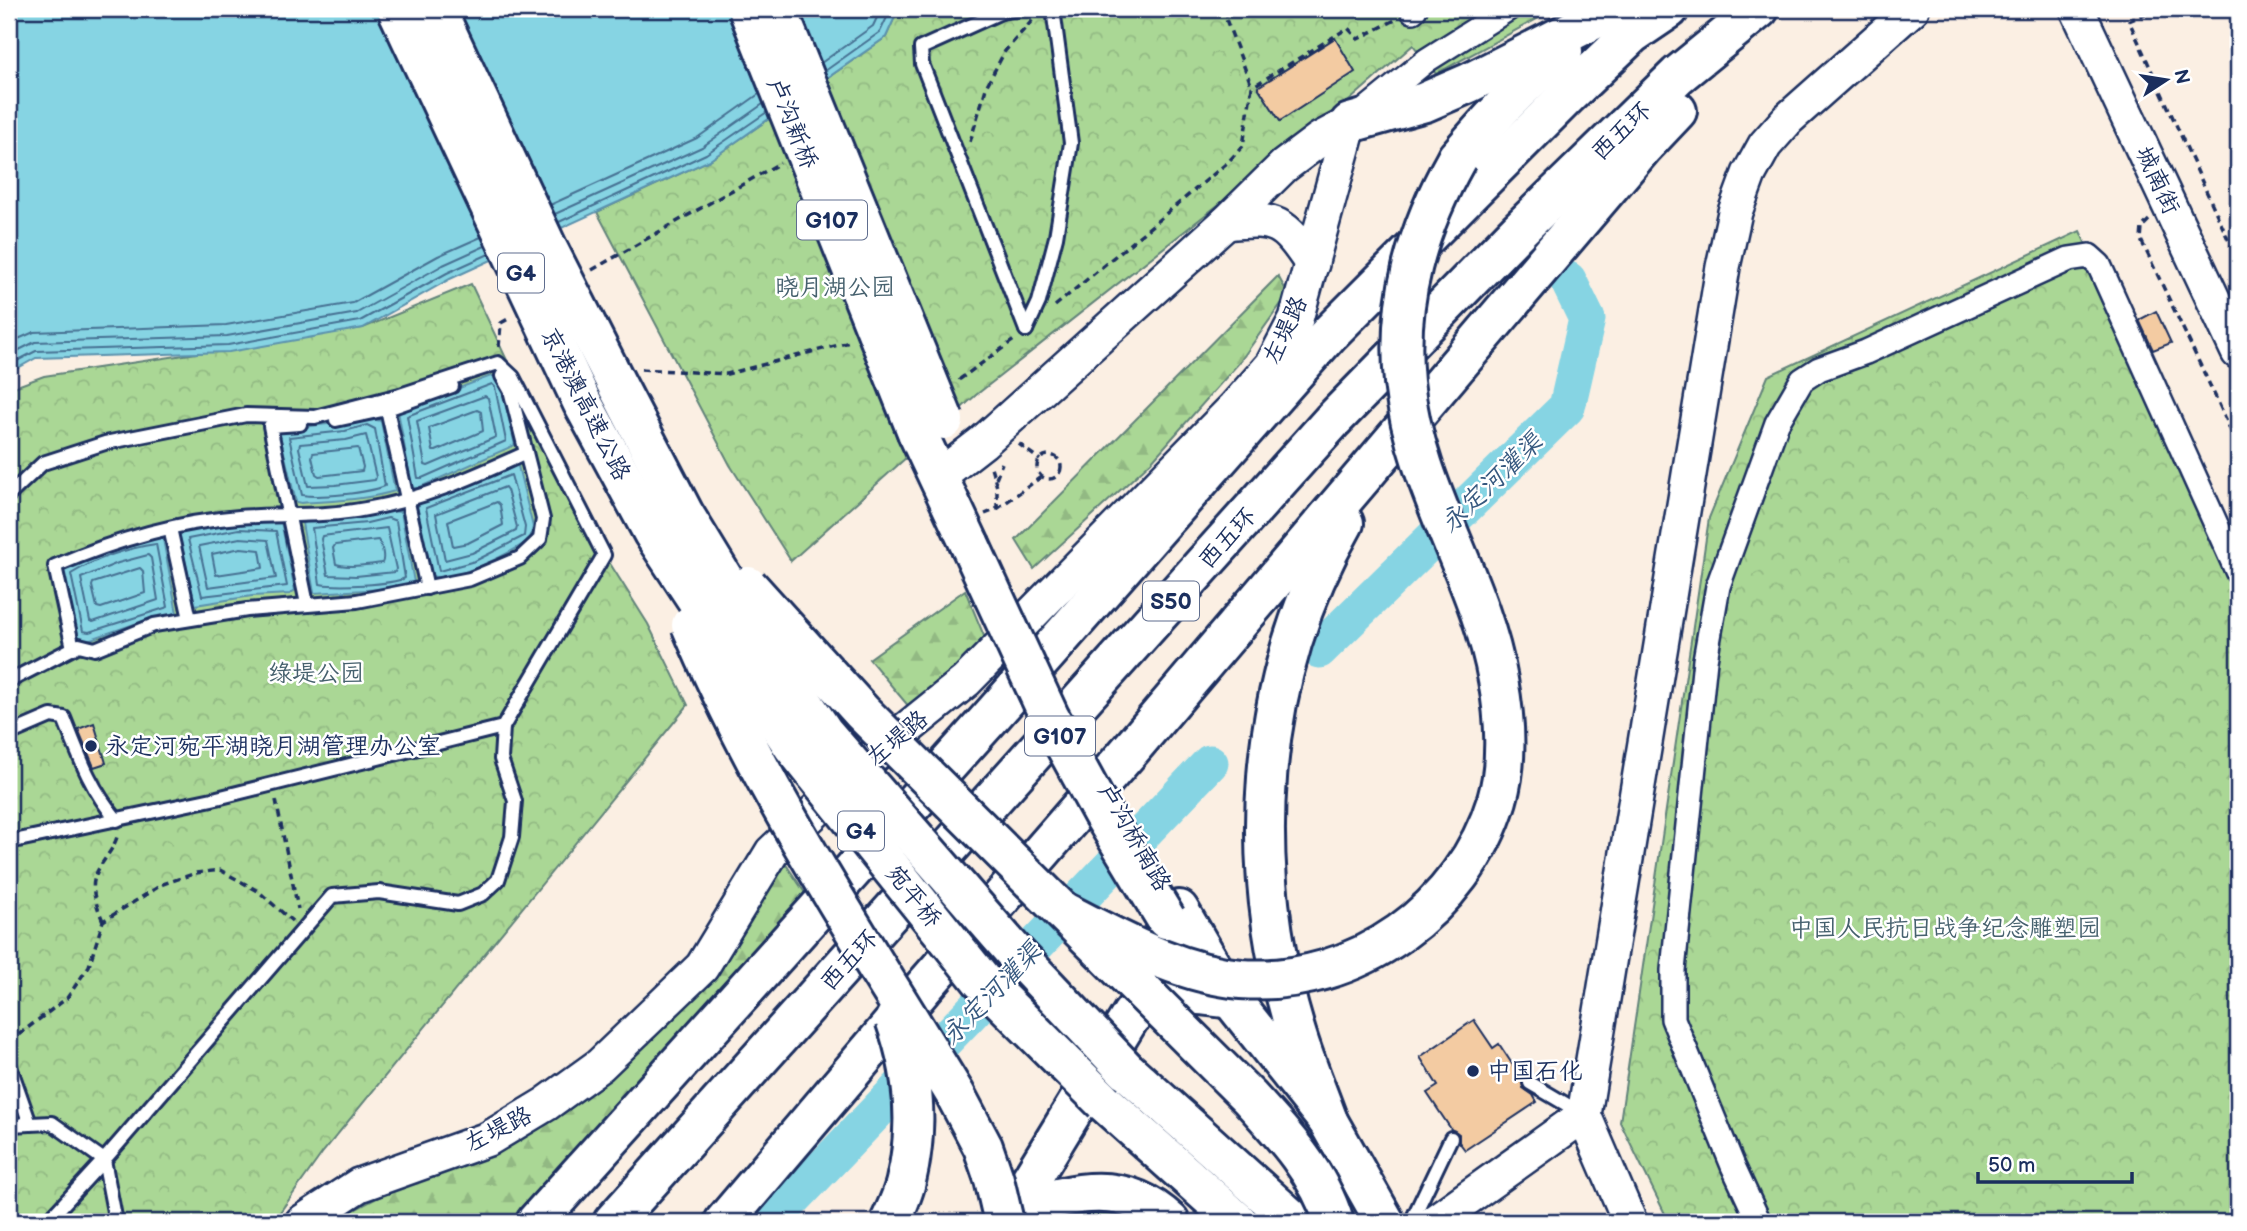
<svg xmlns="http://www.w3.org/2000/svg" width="2247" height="1231" viewBox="0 0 2247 1231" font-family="'Balsamiq Sans','LXGW WenKai TC',sans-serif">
  <defs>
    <pattern id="forest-firs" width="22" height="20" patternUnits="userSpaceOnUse" patternTransform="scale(1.75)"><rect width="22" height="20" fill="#aad795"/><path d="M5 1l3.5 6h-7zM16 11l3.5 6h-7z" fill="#92b983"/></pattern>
    <pattern id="park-crowns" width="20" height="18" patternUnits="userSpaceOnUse" patternTransform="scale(1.75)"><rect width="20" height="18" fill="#aad795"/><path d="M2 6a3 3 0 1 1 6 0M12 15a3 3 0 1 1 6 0" fill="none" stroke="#92b983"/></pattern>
  </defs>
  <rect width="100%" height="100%" fill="#fbefe3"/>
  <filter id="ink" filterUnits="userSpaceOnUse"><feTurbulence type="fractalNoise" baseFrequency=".0143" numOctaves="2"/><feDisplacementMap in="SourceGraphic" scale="14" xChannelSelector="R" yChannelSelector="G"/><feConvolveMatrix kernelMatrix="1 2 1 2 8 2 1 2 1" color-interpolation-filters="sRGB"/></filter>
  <g filter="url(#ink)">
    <!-- forest -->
    <g fill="url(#forest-firs)" stroke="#62837a" stroke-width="2">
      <polygon points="1278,276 1288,294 1239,363 1151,462 1034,569 1016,540"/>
      <polygon points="965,590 989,648 915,714 869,659"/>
      <polygon points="781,857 807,896 510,1222 331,1222 592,1085"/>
      <polygon points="1073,1202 1180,1222 1040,1222"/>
    </g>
    <!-- park -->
    <g fill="url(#park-crowns)" stroke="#62837a" stroke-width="2">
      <polygon points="901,9 1555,9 1436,74 1413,45 1334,114 976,395 791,561 730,465 597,212 710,160 886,37 898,10"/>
      <polygon points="2080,231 2238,583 2238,1222 1669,1222 1620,1122 1709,518 1768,376"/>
      <polygon points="471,284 582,519 648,624 688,705 323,1152 273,1222 9,1222 9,389 44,376 363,328"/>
    </g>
    <!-- water -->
    <g fill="#86d4e3" stroke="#5b92ae" stroke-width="2">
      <polygon points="9,9 901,9 898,10 886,37 710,160 450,279 363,328 229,352 36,358 9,373"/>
      <polygon points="491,376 499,376 515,445 418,488 412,488 398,411"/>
      <path d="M367,418L381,421L395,491C365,500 333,501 301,503L296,502L279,432C308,424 338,425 367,418Z"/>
      <path d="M511,466H518L533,527L530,539C515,552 449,584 432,576L417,507L422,502L482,480Z"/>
      <polygon points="388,511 401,512 414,582 401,588 314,593 302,523 307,521 366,516"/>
      <polygon points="281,521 295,590 290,594 252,596 195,605 179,533 239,522"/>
      <polygon points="159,536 163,539 177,613 155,617 88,640 76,636 61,570 86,557"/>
    </g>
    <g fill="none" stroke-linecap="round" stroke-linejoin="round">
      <!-- shore -->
      <g stroke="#467193" stroke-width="2">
        <polyline points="821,63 873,26 881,9"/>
        <polyline points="825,71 880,32 891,9"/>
        <polyline points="550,205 697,138 759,94"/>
        <polyline points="555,214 702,147 763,104"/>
        <polyline points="559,222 706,154 767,112"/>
        <polyline points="9,343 34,332 226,325 353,303 438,256 481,237"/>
        <polyline points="9,355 35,342 227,336 357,313 443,265 485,246"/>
        <polyline points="9,365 36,351 228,345 360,321 447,273 489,254"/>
        <polygon points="492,384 495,387 506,441 422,478 418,478 407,416"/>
        <polygon points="485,396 488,398 496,437 428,466 425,465 417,421"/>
        <polygon points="477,410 481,412 483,431 436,451 433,451 429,428"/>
        <path d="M367,425L375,429L385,486C368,493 320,498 302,495L289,437L345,431Z"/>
        <polygon points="366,435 376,477 375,480 335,485 308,486 299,448 300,444 346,440"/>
        <polygon points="358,448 363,467 362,471 319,476 316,474 312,457 313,453"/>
        <polygon points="511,475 525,527 524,536 475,561 439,571 426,508"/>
        <polygon points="505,487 507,490 517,527 516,531 472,553 445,560 436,514"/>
        <polygon points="497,502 500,505 503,525 468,543 453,546 448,521"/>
        <path d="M388,518L396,521L405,578C391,585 337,587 320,584L312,528L367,523Z"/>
        <polygon points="387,528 396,569 395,572 356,576 328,575 321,539 322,536"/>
        <polygon points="239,529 276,531 287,586 202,596 188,539"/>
        <polygon points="240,538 268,540 276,578 208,587 199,546"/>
        <path d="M378,540C382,545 385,558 382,563C367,565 349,568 336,564L333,548L335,545Z"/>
        <path d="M156,544L168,607L89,632L83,631L71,574C95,559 127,548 156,544Z"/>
        <polygon points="241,548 260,550 263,568 216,575 212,554"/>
        <polygon points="148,555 151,558 158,600 93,622 90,621 81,578 118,563"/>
        <polygon points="140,568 143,571 145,593 101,608 97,607 92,586 93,583"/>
      </g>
      <!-- river -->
      <g stroke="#86d4e3" stroke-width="37">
        <polyline points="1319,650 1567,407 1587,319 1568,280"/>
        <polyline points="771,1222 1210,763"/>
      </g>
    </g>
    <!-- building -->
    <g fill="#f3cba2" stroke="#1b2f5e" stroke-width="2">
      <polygon points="1335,38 1355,72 1280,121 1258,87"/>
      <polygon points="2156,311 2171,343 2153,350 2139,320"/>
      <polygon points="94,723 106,763 94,767 78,729"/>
      <polygon points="1474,1020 1493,1048 1499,1044 1522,1079 1523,1088 1533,1095 1537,1102 1465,1150 1459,1142 1459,1134 1451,1129 1427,1093 1438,1086 1420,1057"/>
    </g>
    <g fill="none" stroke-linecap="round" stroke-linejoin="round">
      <defs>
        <g id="lane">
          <polyline points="1003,9 1001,12 921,48 922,64 1026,330"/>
          <polyline points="1001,12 1018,9"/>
          <polyline points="1026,330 1039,302 1056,237 1071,143 1053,9"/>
          <polyline points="387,409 427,588"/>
          <polyline points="336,420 387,409 452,386"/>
          <polyline points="300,424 270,426 307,604"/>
          <polyline points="9,495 43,463 105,443 246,415 315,417 400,395 498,363 513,377 604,555 503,727 217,798 9,842"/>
          <polyline points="170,528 190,619"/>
          <path d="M73,648L55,566C113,541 175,522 239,517C281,514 325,517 366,509C422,500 475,476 526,453"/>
          <polyline points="9,681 79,645 95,649 154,625 247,610 357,601 470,579 520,558 540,539 543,519 510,390 502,376"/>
          <path d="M9,734L51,716L64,718C79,756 90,788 117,820"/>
          <polyline points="9,1064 30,1124"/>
          <polyline points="1530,1083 1581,1113"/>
          <polyline points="9,1125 52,1123 104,1160 116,1222"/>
          <polyline points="47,1222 104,1160 332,896 379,892 458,904 483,894 498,880 512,837 515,801 501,759 503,727"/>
          <polyline points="1411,1222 1451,1138"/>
        </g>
        <g id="street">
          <polyline points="1413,11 1415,9"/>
          <polyline points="1363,112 1427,60 1508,9"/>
          <polyline points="1759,1222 1733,1166 1673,1019 1673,970 1705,660 1718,586 1777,423 1802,380 1819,369 1866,352 2069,259 2089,256 2099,265 2238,573"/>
        </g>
        <g id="secondary">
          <polyline points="2077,9 2238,352"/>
          <path d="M1312,264C1284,222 1277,217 1226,223L1284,166L1320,139L1350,123"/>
          <polyline points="938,477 983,442 1226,223"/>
          <polyline points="302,1222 359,1185 488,1139 546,1104 600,1065 702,967 772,852 879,751 966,681 1235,407 1272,365 1296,319 1350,123"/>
          <polyline points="1434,1222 1584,1115"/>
          <polyline points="1630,1222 1584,1115 1723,267 1735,212 1749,174 1765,145 1788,119 1912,9"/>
        </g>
        <g id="highway">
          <polyline points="1350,123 1425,102 1469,83 1615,9"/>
          <path d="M1457,158C1490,119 1523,83 1563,51"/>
          <polyline points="917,432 970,545"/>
          <polyline points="1179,910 1231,999 1328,1121 1385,1222"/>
          <path d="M1136,1012C1173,989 1189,993 1231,999"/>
          <polyline points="1126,1070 1295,1222"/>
          <polyline points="1104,1102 1238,1222"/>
          <path d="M1328,1121C1318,1093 1306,1065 1297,1036C1244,866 1255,678 1344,523"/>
          <path d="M1013,1210C1069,1194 1122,1176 1170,1222"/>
          <polyline points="536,1222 989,719 1329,334 1568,95 1632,34 1669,9"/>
          <polyline points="613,1222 1332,421 1520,229 1678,75 1759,9"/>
          <polyline points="724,1222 922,989 1132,748 1642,148 1677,111"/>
          <polyline points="1005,1222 1132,1014 1160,979 1168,952 1166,928"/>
        </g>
      </defs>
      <!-- lane casing -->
      <use href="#lane" stroke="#1b2f5e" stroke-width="18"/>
      <!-- street casing -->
      <use href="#street" stroke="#1b2f5e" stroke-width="28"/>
      <!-- secondary casing -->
      <use href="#secondary" stroke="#1b2f5e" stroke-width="38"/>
      <!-- highway casing -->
      <use href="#highway" stroke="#1b2f5e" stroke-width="44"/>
      <!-- path -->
      <g stroke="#1b2f5e" stroke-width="3.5" stroke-dasharray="7 5" stroke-linecap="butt">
        <polyline points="1222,9 1252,87"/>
        <polyline points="2157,9 2129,21 2238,261"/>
        <polyline points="1225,16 1242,9"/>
        <polyline points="970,142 987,85 1005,51 1037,15"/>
        <polyline points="2149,220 2142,227 2141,240 2226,419 2238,449"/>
        <polyline points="592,270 780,163"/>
        <polyline points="1055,306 1227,163 1243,146 1252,87 1348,28 1358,39 1395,20"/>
        <polyline points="499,347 501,323 510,318"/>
        <polyline points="641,369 727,374 850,342"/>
        <polyline points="959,378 960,379 1014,340"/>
        <polyline points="1019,444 1040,460"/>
        <circle cx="1049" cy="467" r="12"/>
        <polyline points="996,478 1002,463"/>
        <polyline points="997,509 1041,477"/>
        <polyline points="985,514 997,509 997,487 991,467"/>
        <polyline points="276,800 298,909"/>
        <path d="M103,921C98,909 90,890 95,877C100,862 112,853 117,837"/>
        <polyline points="9,1042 67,998 89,966 103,921 163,884 196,873 220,870 258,891 292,921"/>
      </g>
      <!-- lane -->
      <use href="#lane" stroke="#fff" stroke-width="12"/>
      <!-- street -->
      <use href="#street" stroke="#fff" stroke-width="23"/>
      <!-- secondary -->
      <use href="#secondary" stroke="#fff" stroke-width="33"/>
      <!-- highway -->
      <use href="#highway" stroke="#fff" stroke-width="38"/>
      <defs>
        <g id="highway-bridge">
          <polyline points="397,9 582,402 653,533 793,746 982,981 1104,1102"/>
          <polyline points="436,9 548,249 617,385 684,514 754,629 824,733 1015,953 1126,1070"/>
          <polyline points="748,9 917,432"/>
          <polyline points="777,9 944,420"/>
          <polyline points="970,545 1049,716 1102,813 1166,919"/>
          <path d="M748,586L862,712L1250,1098C1284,1135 1319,1173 1334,1222"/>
          <path d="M691,625C760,790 863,942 955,1094L983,1147L994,1179L1004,1222"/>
          <path d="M1062,911C1120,940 1176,973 1241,979C1356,987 1464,909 1497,800C1508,763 1505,717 1498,680C1480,577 1415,489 1404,382C1396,300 1417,229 1457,158"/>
          <path d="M890,1222C896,1209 903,1195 906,1181C919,1127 914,1071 895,1019"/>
        </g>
      </defs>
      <!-- highway-bridge casing -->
      <use href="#highway-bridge" stroke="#1b2f5e" stroke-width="44" stroke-linecap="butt"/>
      <!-- highway-bridge -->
      <use href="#highway-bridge" stroke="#fff" stroke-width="38"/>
    </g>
  </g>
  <!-- markers -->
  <g fill="#1b2f5e" stroke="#fff" stroke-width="2.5">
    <circle cx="91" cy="746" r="7"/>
    <circle cx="1473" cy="1071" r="7"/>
  </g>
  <g text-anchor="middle" stroke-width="5" stroke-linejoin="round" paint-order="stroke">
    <!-- shield labels -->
    <g fill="#fff" stroke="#5f6d8e" stroke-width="2">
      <rect x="797" y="200.5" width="70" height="39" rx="5"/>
      <rect x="498" y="253.5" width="46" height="39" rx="5"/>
      <rect x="1143" y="581.5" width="56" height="39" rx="5"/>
      <rect x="1025" y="716.5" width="70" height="39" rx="5"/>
      <rect x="838" y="811.5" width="46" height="39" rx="5"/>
    </g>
    <g font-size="23" font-weight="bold" fill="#1b2f5e">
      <text x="832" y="228">G107</text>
      <text x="521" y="281">G4</text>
      <text x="1171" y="609">S50</text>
      <text x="1060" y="744">G107</text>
      <text x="861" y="839">G4</text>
    </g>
    <!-- street labels -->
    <g font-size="24" fill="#1b2f5e" stroke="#fff">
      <text transform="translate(793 123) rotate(68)" y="8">卢沟新桥</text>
      <text transform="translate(1621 131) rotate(-44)" y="8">西五环</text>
      <text transform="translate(2158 180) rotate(65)" y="8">城南街</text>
      <text transform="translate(1285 330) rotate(-65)" y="8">左堤路</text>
      <text transform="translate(586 404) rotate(63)" y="8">京港澳高速公路</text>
      <text transform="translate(1227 538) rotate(-48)" y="8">西五环</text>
      <text transform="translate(897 738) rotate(-40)" y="8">左堤路</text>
      <text transform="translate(1135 837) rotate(60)" y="8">卢沟桥南路</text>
      <text transform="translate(914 896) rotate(51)" y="8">宛平桥</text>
      <text transform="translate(849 960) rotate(-48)" y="8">西五环</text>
      <text transform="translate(498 1129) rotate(-27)" y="8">左堤路</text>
    </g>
    <!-- park labels -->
    <g font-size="24" fill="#46616e" stroke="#fff">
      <text x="835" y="295">晓月湖公园</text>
      <text x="316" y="681">绿堤公园</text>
      <text x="1945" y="936">中国人民抗日战争纪念雕塑园</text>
    </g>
    <!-- poi labels -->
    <g font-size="24" fill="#1b2f5e" stroke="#fff" text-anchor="start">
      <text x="105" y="754">永定河宛平湖晓月湖管理办公室</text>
      <text x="1487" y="1079">中国石化</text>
    </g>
    <!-- water labels -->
    <g font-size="26" font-style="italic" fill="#36587f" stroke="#fff">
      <text transform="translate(1491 482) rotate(-44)" y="9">永定河灌渠</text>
      <text transform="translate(991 993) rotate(-46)" y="9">永定河灌渠</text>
    </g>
  </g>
  <!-- margin -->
  <rect width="2247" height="1231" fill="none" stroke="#fff" stroke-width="35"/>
  <rect x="18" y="18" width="2212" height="1196" fill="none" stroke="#1b2f5e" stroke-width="2.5" filter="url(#ink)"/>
  <!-- north arrow -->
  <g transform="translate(2166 80) rotate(78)" stroke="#ffffff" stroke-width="5" paint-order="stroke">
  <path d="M0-5L12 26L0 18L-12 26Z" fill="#1b2f5e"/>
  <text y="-10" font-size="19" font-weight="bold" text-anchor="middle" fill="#1b2f5e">N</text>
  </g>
  <!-- scale -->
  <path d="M1978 1172v10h154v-10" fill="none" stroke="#1b2f5e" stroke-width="3.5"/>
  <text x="1988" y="1172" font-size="21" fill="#1b2f5e" stroke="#ffffff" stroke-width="5" paint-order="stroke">50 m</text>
</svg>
